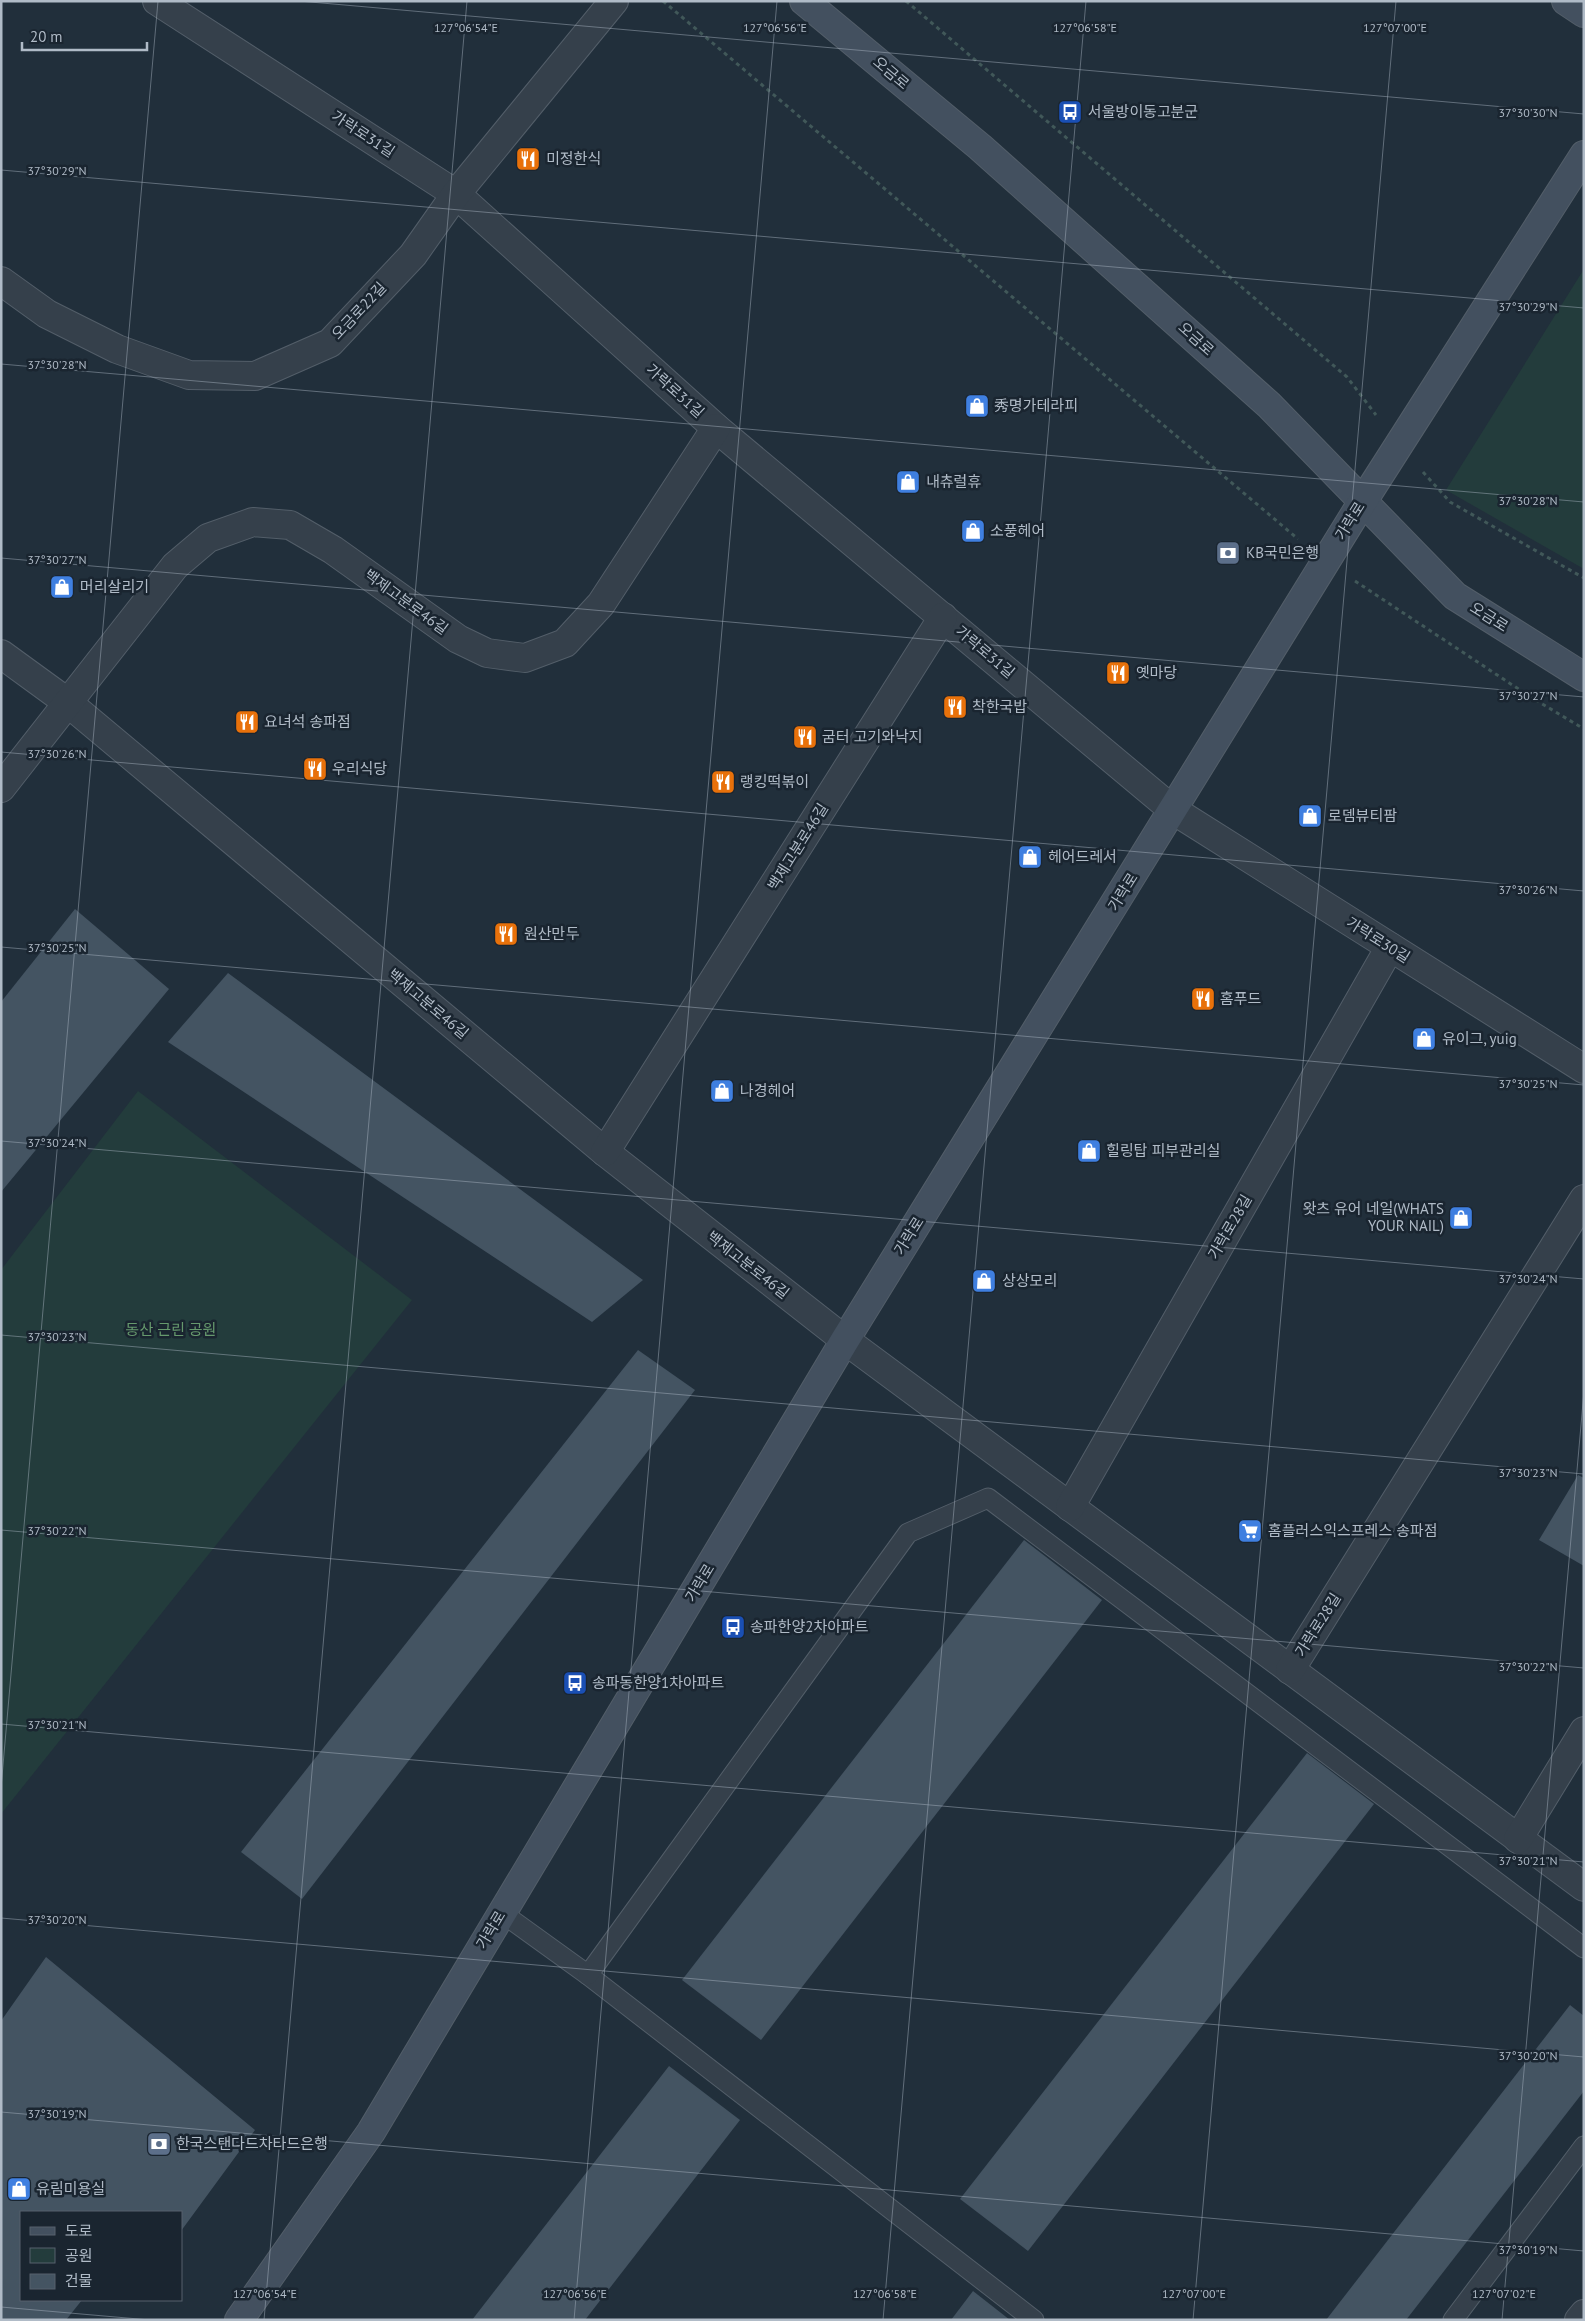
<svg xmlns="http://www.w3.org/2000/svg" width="1585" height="2321" viewBox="0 0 1585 2321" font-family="'PT Sans','Noto Sans KR',sans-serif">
  <rect width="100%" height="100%" fill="#212f3b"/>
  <!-- park -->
  <g fill="#233c3c">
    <polygon points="1584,269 1584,569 1446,490"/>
    <polygon points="138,1091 412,1300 1,1814 1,1270"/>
  </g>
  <!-- building -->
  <g fill="#445462">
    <polygon points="75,909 169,989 1,1192 1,1002"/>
    <polygon points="228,973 643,1280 592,1322 168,1042"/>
    <polygon points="638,1350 695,1390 302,1899 241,1852"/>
    <polygon points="1578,1475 1584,1478 1584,1566 1539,1540"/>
    <polygon points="1024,1540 1102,1600 761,2040 682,1980"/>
    <polygon points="1307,1753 1374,1804 1028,2251 960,2199"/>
    <polygon points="46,1957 255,2130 181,2231 181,2212 21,2212 21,2300 82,2300 66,2320 1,2320 1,2021"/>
    <polygon points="1570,2005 1584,2016 1584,2091 1406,2320 1326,2320"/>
    <polygon points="669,2066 740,2120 585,2320 472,2320"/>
    <polygon points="973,2291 1010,2320 951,2320"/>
  </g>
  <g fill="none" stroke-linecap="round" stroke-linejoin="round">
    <defs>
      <g id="lane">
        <polyline points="502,1913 588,1975 1034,2320"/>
        <polyline points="588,1975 908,1533 988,1498 1584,1948"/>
        <polyline points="1453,2320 1584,2146"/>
      </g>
      <g id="street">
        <polyline points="157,1 456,194 716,428 1173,810 1584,1069"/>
        <polyline points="1,281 47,314 117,349 189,375 255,376 330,343 413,255 456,194 614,1"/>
        <polyline points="1,654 67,702 605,1152 845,1340 1584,1887"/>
        <polyline points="1,788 175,566 208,538 253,522 290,525 333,550 458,639 487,653 525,658 565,643 601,604 716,428"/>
        <polyline points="605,1152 943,617"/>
        <polyline points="1070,1507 1390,947"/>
        <polyline points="1290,1670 1584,1199"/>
        <polyline points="1518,1839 1584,1731"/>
        <polyline points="1579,2320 1584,2314"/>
      </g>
      <g id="secondary">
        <polyline points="804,1 980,147 1269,405 1455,596 1584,677"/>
        <polyline points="1566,1 1584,13"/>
        <polyline points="239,2320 371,2132 845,1340 1363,501 1584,155"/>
      </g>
    </defs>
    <!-- lane casing -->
    <use href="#lane" stroke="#535e69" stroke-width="21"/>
    <!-- street casing -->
    <use href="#street" stroke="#535e69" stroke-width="30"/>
    <!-- secondary casing -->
    <use href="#secondary" stroke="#535e69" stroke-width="30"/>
    <!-- path -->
    <g stroke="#415859" stroke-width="3" stroke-dasharray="4 4" stroke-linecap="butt">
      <polyline points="663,1 1298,539"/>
      <polyline points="906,1 1347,377 1376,415"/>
      <polyline points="1423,472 1450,502 1584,578"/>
      <polyline points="1355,581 1529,696 1584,729"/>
    </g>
    <!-- lane -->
    <use href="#lane" stroke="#35404b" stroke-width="19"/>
    <!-- street -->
    <use href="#street" stroke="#35404b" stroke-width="28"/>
    <!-- secondary -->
    <use href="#secondary" stroke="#43505f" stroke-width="28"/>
  </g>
  <!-- ticks -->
  <path fill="none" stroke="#b0bbc7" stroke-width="1" stroke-opacity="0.45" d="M299,1L1584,114M1,170L1584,308M1,364L1584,502M1,558L1584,697M1,752L1584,891M1,947L1584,1085M1,1141L1584,1279M1,1335L1584,1474M1,1530L1584,1668M1,1724L1584,1862M1,1788L158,1M1,1918L1584,2057M1,2112L1584,2251M1,2307L150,2320M264,2320L467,1M574,2320L777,1M883,2320L1086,1M1193,2320L1396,1M1502,2320L1584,1391"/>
  <!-- icons -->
  <defs>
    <symbol id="bus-square" viewBox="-11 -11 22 22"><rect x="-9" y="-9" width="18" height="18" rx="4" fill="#1a4fb4" stroke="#1a2530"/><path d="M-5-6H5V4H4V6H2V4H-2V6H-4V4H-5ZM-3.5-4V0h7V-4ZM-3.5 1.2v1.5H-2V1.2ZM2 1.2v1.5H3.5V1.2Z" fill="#fff"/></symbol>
    <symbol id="restaurant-square" viewBox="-11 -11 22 22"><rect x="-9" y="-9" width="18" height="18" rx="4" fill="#e8710a" stroke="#1a2530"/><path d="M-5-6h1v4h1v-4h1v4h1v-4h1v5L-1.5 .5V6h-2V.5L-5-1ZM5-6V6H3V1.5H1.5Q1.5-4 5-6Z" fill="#fff"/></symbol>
    <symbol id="shop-square" viewBox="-11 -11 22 22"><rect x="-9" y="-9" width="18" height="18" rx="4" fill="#3f7fe0" stroke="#1a2530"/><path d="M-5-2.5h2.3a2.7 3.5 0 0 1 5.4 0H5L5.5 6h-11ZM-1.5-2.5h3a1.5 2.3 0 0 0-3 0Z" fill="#fff"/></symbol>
    <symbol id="bank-square" viewBox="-11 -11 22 22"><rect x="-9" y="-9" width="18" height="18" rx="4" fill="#5c6f8a" stroke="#1a2530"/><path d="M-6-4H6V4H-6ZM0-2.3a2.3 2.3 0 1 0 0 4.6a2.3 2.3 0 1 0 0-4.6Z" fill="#fff"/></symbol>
    <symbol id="supermarket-square" viewBox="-11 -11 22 22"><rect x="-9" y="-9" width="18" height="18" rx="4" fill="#3f7fe0" stroke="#1a2530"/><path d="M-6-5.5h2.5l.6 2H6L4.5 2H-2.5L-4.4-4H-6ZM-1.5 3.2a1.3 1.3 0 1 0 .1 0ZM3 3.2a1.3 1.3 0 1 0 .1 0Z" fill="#fff"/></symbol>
  </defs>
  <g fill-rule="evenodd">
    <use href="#bus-square" x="1056" y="98" width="28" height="28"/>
    <use href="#restaurant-square" x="514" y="145" width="28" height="28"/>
    <use href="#shop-square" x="963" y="392" width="28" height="28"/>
    <use href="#shop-square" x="894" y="468" width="28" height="28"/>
    <use href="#shop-square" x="959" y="517" width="28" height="28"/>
    <use href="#bank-square" x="1214" y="539" width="28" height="28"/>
    <use href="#shop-square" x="48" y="573" width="28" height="28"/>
    <use href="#restaurant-square" x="1104" y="659" width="28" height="28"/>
    <use href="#restaurant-square" x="941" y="693" width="28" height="28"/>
    <use href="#restaurant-square" x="233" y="708" width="28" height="28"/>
    <use href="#restaurant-square" x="791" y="723" width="28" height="28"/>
    <use href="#restaurant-square" x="301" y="755" width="28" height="28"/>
    <use href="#restaurant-square" x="709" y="768" width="28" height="28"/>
    <use href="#shop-square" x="1296" y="802" width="28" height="28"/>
    <use href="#shop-square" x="1016" y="843" width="28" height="28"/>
    <use href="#restaurant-square" x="492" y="920" width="28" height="28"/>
    <use href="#restaurant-square" x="1189" y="985" width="28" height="28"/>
    <use href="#shop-square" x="1410" y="1025" width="28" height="28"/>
    <use href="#shop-square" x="708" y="1077" width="28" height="28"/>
    <use href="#shop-square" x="1075" y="1137" width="28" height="28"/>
    <use href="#shop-square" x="1447" y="1204" width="28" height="28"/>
    <use href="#shop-square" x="970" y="1267" width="28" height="28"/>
    <use href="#supermarket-square" x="1236" y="1517" width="28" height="28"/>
    <use href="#bus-square" x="719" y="1613" width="28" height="28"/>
    <use href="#bus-square" x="561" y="1669" width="28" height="28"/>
    <use href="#bank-square" x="145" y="2130" width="28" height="28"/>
    <use href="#shop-square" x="5" y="2175" width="28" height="28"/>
  </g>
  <g text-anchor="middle" stroke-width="5" stroke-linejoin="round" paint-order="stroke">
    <!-- street labels -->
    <g font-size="15" fill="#b0bbc7" stroke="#1a2530">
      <text transform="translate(891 73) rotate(40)" y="5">오금로</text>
      <text transform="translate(363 134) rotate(33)" y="5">가락로31길</text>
      <text transform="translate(359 311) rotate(-47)" y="5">오금로22길</text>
      <text transform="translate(1196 339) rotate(42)" y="5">오금로</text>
      <text transform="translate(675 391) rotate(42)" y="5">가락로31길</text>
      <text transform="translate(1350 521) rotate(-58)" y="5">가락로</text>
      <text transform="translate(406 602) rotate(36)" y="5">백제고분로46길</text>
      <text transform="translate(1489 617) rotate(32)" y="5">오금로</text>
      <text transform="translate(985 652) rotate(40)" y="5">가락로31길</text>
      <text transform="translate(798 847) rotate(-58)" y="5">백제고분로46길</text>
      <text transform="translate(1123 892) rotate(-58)" y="5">가락로</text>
      <text transform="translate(1378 940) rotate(32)" y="5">가락로30길</text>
      <text transform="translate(428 1004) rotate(40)" y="5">백제고분로46길</text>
      <text transform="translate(1230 1227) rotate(-60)" y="5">가락로28길</text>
      <text transform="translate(909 1236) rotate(-58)" y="5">가락로</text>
      <text transform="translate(748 1265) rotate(38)" y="5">백제고분로46길</text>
      <text transform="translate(700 1583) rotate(-59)" y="5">가락로</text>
      <text transform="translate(1318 1625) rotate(-58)" y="5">가락로28길</text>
      <text transform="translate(491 1930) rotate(-59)" y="5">가락로</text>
    </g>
    <!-- poi labels -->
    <g font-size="15" fill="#b0bbc7" stroke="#1a2530" text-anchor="start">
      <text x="1088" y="117">서울방이동고분군</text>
      <text x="546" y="164">미정한식</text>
      <text x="994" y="411">秀명가테라피</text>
      <text x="926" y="487">내츄럴휴</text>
      <text x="990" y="536">소풍헤어</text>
      <text x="1246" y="558">KB국민은행</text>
      <text x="80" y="592">머리살리기</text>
      <text x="1136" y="678">옛마당</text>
      <text x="972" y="712">착한국밥</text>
      <text x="264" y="727">요녀석 송파점</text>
      <text x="822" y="742">굼터 고기와낙지</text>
      <text x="332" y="774">우리식당</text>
      <text x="740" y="787">랭킹떡볶이</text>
      <text x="1328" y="821">로뎀뷰티팜</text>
      <text x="1048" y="862">헤어드레서</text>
      <text x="524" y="939">원산만두</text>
      <text x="1220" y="1004">홈푸드</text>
      <text x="1442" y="1044">유이그, yuig</text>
      <text x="740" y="1096">나경헤어</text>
      <text x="1106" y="1156">힐링탑 피부관리실</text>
      <text x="1444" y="1214" text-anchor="end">왓츠 유어 네일(WHATS<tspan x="1444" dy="17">YOUR NAIL)</tspan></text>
      <text x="1002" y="1286">상상모리</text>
      <text x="1268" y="1536">홈플러스익스프레스 송파점</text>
      <text x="750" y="1632">송파한양2차아파트</text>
      <text x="592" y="1688">송파동한양1차아파트</text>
      <text x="176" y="2149">한국스탠다드차타드은행</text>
      <text x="36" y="2194">유림미용실</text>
    </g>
    <!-- park labels -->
    <g font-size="15" fill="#66996d" stroke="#1a2530">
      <text x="171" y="1335">동산 근린 공원</text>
    </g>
  </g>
  <g font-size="12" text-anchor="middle" fill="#b0bbc7" stroke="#1a2530" stroke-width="5" stroke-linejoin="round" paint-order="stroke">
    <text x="466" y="32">127°06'54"E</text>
    <text x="775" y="32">127°06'56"E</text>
    <text x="1085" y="32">127°06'58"E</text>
    <text x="1395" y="32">127°07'00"E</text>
    <text x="1528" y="117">37°30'30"N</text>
    <text x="57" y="175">37°30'29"N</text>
    <text x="1528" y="311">37°30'29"N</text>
    <text x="57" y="369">37°30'28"N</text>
    <text x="1528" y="505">37°30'28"N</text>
    <text x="57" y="564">37°30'27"N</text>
    <text x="1528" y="700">37°30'27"N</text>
    <text x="57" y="758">37°30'26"N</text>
    <text x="1528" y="894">37°30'26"N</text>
    <text x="57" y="952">37°30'25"N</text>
    <text x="1528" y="1088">37°30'25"N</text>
    <text x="57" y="1147">37°30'24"N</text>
    <text x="1528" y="1283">37°30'24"N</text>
    <text x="57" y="1341">37°30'23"N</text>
    <text x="1528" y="1477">37°30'23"N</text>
    <text x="57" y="1535">37°30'22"N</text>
    <text x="1528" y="1671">37°30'22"N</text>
    <text x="57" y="1729">37°30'21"N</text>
    <text x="1528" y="1865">37°30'21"N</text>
    <text x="57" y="1924">37°30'20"N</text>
    <text x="1528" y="2060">37°30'20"N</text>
    <text x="57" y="2118">37°30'19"N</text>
    <text x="1528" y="2254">37°30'19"N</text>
    <text x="265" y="2298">127°06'54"E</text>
    <text x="575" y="2298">127°06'56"E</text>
    <text x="885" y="2298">127°06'58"E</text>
    <text x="1194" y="2298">127°07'00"E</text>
    <text x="1504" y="2298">127°07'02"E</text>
  </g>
  <!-- border -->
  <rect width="1585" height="2321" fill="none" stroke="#b0bbc7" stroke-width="5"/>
  <!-- legend -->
  <rect x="20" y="2211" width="162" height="90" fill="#1a2530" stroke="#56616c"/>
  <rect x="30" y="2227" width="25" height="8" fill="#43505f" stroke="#56616c"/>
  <text x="65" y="2236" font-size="15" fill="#b0bbc7">도로</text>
  <rect x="30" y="2248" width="25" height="15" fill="#233c3c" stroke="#56616c"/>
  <text x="65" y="2261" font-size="15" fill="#b0bbc7">공원</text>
  <rect x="30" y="2274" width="25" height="15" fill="#445462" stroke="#56616c"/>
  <text x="65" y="2286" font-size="15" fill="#b0bbc7">건물</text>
  <!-- scale -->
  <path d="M22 42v8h125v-8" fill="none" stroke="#b0bbc7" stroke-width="2.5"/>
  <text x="30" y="42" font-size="15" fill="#b0bbc7" stroke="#1a2530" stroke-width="4" paint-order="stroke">20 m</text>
</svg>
